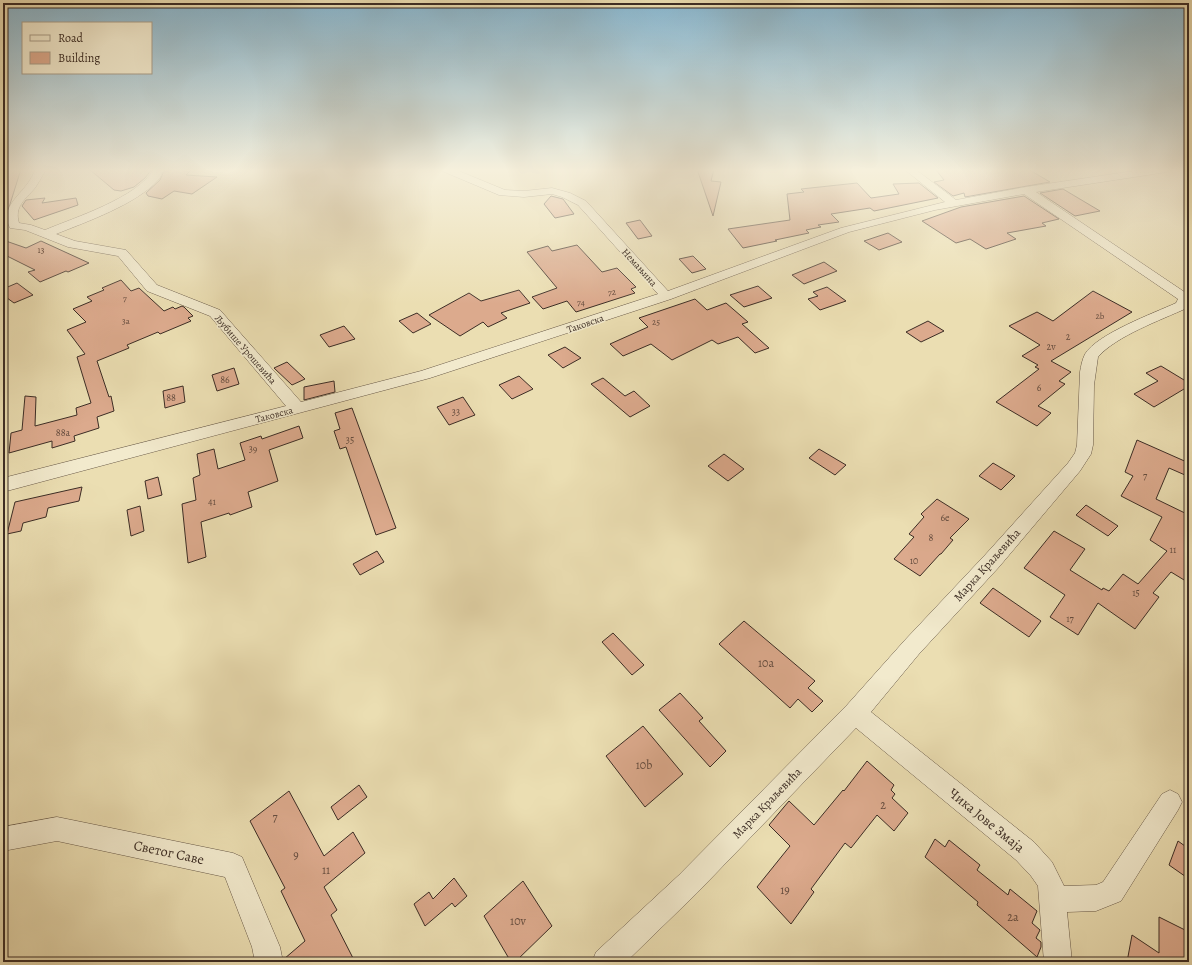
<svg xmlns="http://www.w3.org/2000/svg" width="1192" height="965" viewBox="0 0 1192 965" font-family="Alegreya,serif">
  <rect width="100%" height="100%" fill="#ebdeb2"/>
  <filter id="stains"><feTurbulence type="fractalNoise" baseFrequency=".005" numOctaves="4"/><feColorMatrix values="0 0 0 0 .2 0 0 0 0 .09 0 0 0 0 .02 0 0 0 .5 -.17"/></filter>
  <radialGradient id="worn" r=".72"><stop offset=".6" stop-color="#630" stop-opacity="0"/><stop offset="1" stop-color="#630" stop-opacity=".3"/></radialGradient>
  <!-- building -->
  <g fill="#dcaa8d" stroke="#3c2d25">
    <polygon points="21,169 6,217 3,216 3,171"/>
    <polygon points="89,169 152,169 145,178 134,187 121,191 114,190"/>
    <polygon points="165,169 192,169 186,175 217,177 192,194 174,191 162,199 148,196 146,193 160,180"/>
    <polygon points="697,169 714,169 711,181 721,182 713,216"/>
    <polygon points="954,169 1028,169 1050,182 965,197 964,193 953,196 934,182 944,180 936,170"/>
    <polygon points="857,183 871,198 899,194 893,184 919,183 938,198 874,211 870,208 831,214 839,222 818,225 821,227 806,230 809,233 775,240 777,241 743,248 728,229 790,220 787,194 804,192 801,189"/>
    <polygon points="1063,189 1100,211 1075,216 1040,193"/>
    <polygon points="551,196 563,199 574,214 555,218 544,204"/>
    <polygon points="1024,196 1059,219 1042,223 1046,226 1007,233 1016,239 986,249 970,239 956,243 922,221 961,207"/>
    <polygon points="45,198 42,203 76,198 78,205 34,220 22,206 26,200"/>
    <polygon points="640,220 652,236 638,239 626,223"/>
    <polygon points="888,233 902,242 879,250 864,241"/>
    <polygon points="3,240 26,248 41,241 89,263 68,272 66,271 40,282 28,272 35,270 3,254"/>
    <polygon points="577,245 602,272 617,268 636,287 631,289 635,293 576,312 567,301 543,309 532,297 557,288 527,252 548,246 552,251"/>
    <polygon points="693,256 706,269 692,273 679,259"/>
    <polygon points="824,262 837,271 804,284 792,275"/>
    <polygon points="121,280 131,291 139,288 164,311 173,307 175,309 182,306 184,307 193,316 188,318 191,321 160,334 158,332 127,345 129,348 97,361 109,397 111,396 114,411 97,417 99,428 74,436 75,441 52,448 52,441 9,453 11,433 22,430 25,396 36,397 35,426 77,415 76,408 91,403 77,357 85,354 67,330 86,322 73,309 92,301 87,297 104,290 102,288"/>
    <polygon points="17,283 33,295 14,303 3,295 3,289"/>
    <polygon points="758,286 772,298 744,307 730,295"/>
    <polygon points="827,287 846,301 820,310 808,299 818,296 813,292"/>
    <polygon points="519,290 530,303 501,313 507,318 488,327 483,322 460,336 429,315 469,293 481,301"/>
    <polygon points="1093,291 1132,312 1051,361 1071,372 1059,381 1065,384 1038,406 1051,413 1037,426 996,402 1039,369 1035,367 1038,365 1022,356 1040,345 1009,326 1037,312 1053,321"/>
    <polygon points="695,299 707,310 726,303 748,322 742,324 769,348 755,353 738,337 718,344 712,340 672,360 651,344 623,356 610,344 648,327 639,318"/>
    <polygon points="417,313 431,324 413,333 399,321"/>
    <polygon points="928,321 944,331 921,342 906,332"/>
    <polygon points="344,326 355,339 329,347 320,335"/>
    <polygon points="565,347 581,358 563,368 548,355"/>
    <polygon points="287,362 305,379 292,385 274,368"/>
    <polygon points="1161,366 1189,383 1189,386 1154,407 1134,394 1158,381 1146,373"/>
    <polygon points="234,368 239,384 217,391 212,375"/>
    <polygon points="519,376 533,389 512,399 499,385"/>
    <polygon points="603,378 625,396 634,391 650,406 630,417 591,384"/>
    <polygon points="334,381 335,392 304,400 304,387"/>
    <polygon points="183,386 185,402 165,408 163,391"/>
    <polygon points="463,397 475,415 449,425 437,407"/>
    <polygon points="352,408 396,528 376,535 346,447 340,449 334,431 340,429 335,413"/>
    <polygon points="299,426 303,438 269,450 278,481 248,492 252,507 230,515 229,513 201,522 206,557 188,563 182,504 196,500 193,478 200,475 197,454 214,449 218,469 245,460 240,443 261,436 262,439"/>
    <polygon points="1137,440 1189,463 1185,475 1169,468 1156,499 1189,515 1189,583 1171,572 1153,593 1159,597 1135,629 1098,603 1078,635 1050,617 1065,595 1024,568 1054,531 1085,549 1070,570 1102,590 1103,588 1109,591 1123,574 1138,584 1167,551 1150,540 1162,517 1121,496 1133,476 1125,472"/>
    <polygon points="819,449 846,465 835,475 809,458"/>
    <polygon points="724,454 744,469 728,481 708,466"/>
    <polygon points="993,463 1015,476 1001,490 979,476"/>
    <polygon points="158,477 162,495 148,499 145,481"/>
    <polygon points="82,487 79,501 48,508 46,517 23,523 21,531 7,534 15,502"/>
    <polygon points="937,499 969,519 950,538 953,540 941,554 940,554 920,576 894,559 914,537 909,534 924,517 921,514"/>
    <polygon points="1086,505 1118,526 1108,536 1076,515"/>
    <polygon points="140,506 144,531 131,536 127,510"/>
    <polygon points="377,551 384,562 360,575 353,564"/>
    <polygon points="993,588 1041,621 1029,637 980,603"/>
    <polygon points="744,621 815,681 808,688 823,701 812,712 798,699 790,708 719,644"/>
    <polygon points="613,633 644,665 632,675 602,642"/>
    <polygon points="680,693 703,718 699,721 726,751 710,767 659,710"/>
    <polygon points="643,726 683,774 645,807 606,756"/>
    <polygon points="867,761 894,785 891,790 895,794 892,798 908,813 894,831 877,815 851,848 845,843 811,889 814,892 791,924 757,887 790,846 769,825 789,801 814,825 843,790 844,791"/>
    <polygon points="359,785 367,797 338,820 331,807"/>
    <polygon points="289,791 324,856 353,832 365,853 324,887 337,910 331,915 355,962 284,962 284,959 305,941 281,891 285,888 250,821"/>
    <polygon points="935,839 945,847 949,840 980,865 977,870 1008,895 1010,889 1037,911 1032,923 1040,930 1036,938 1041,942 1041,947 1037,957 977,905 978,902 925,857"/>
    <polygon points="1178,841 1189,849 1189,879 1169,865"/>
    <polygon points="454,878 467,896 455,907 452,903 425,926 414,904 429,892 433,899"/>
    <polygon points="523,881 552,926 515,962 511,962 484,916"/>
    <polygon points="1159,917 1189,932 1189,962 1127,962 1132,935 1159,953"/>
  </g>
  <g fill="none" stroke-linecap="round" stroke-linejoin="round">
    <defs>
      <g id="minor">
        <path d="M36,169H46C43,175 39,182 35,188C25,200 14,206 19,223L31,225L45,230C76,217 137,198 154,169H164C162,172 161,177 158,180C137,204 86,222 56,234L75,241L126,250L157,285L220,310L301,402L421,371L658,294L578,205L562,197L552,194L524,197L499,195L442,171L441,169H454L505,190L524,191L552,188L570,193L586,201L668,291L841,228L945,202L904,169H915L956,200L1026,187L1147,169H1172L1167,172L1036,192L1189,295V304L1187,308C1161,320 1116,336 1098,357L1094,385L1093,445L1091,454L1080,471L999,567L919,654L871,712L1034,842L1052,862L1064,886L1096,885L1103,882L1162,794L1170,790L1178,794L1182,802L1178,810L1121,901L1096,911L1067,912L1072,962H1044L1038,886L1031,876L1016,860L856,728L697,893L626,962H592L596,952L679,875L847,705L905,640L985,555L1068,463L1075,453L1077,445L1080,372C1081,366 1082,360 1085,354C1097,334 1154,313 1176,303L1178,299L1024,194L935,210L849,232L671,299L430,378L3,492V478L286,406L210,316L147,291L118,256L68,247L25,230L10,228C0,209 18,197 28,183C31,179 33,174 36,169Z"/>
        <polygon points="57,817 233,853 242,857 280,947 283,962 255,962 252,947 225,877 57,841 3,851 3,827"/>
      </g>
    </defs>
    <!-- minor casing -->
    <use href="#minor" stroke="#685948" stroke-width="1"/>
    <!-- minor -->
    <use href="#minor" fill="#f2eacd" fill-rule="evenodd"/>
  </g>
  <!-- sky -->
  <linearGradient id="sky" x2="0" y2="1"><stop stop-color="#88b7d0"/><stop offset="0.56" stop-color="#f6f0dc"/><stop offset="1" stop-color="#f6f0dc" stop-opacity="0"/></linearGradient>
  <rect width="1192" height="304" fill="url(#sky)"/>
  <g text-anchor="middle" stroke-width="3" stroke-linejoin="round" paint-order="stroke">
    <!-- far-number labels -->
    <g font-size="9" fill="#644c3f">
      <text x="41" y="253">13</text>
      <text x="612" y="295">72</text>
      <text x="125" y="301">7</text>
      <text x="581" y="305">74</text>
      <text x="1100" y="319">2b</text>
      <text x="126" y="324">3a</text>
      <text x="656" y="325">25</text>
    </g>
    <!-- far-street labels -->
    <g font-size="10" fill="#3c2d25" stroke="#f2eacd">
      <text transform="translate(640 267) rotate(48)" y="4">Немањина</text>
      <text transform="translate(585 323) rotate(-19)" y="4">Таковска</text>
      <text transform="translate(246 349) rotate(49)" y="4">Љубише Урошевића</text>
      <text transform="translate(274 414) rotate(-15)" y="4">Таковска</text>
    </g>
    <!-- number labels -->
    <g font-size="10" fill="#644c3f">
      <text x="1068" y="340">2</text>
      <text x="1051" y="350">2v</text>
      <text x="225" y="383">86</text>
      <text x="1039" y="391">6</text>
      <text x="171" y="401">88</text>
      <text x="456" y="415">33</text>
      <text x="63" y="436">88a</text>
      <text x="350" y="443">35</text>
      <text x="253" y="452">39</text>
      <text x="1145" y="479">7</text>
      <text x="212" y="505">41</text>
      <text x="945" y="521">6e</text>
      <text x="931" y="541">8</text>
      <text x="1173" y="553">11</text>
      <text x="914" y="564">10</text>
      <text x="1136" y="596">15</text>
      <text x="1070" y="622">17</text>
    </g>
    <!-- street labels -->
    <g font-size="12" fill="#3c2d25" stroke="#f2eacd">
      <text transform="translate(987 565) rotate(-48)" y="4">Марка Краљевића</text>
      <text transform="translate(767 803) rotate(-46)" y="4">Марка Краљевића</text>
    </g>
    <!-- near-number labels -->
    <g font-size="12" fill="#644c3f">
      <text x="766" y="667">10a</text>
      <text x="644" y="769">10b</text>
      <text x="883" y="809">2</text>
      <text x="275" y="821">7</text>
      <text x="296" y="859">9</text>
      <text x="326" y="874">11</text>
      <text x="785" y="894">19</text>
      <text x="1013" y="921">2a</text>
      <text x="518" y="925">10v</text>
    </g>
    <!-- near-street labels -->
    <g font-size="14" fill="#3c2d25" stroke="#f2eacd">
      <text transform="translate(987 820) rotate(39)" y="5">Чика Јове Змаја</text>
      <text transform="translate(169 852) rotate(12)" y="5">Светог Саве</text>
    </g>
  </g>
  <!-- margin -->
  <rect width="1192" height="965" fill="none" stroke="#ebdeb2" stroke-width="16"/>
  <rect x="4" y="4" width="1184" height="957" fill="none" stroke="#3c2d25" stroke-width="2"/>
  <rect x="8" y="8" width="1176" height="949" fill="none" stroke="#3c2d25"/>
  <!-- legend -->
  <rect x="22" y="22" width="130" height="52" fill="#f2eacd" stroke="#a99e8a"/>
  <rect x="30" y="35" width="20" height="6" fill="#f2eacd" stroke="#a99e8a"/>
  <text x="58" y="42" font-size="12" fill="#3c2d25">Road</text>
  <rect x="30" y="52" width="20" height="12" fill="#dcaa8d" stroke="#a99e8a"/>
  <text x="58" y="62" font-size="12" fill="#3c2d25">Building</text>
  <rect width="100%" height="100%" filter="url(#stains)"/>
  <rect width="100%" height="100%" fill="url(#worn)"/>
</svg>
